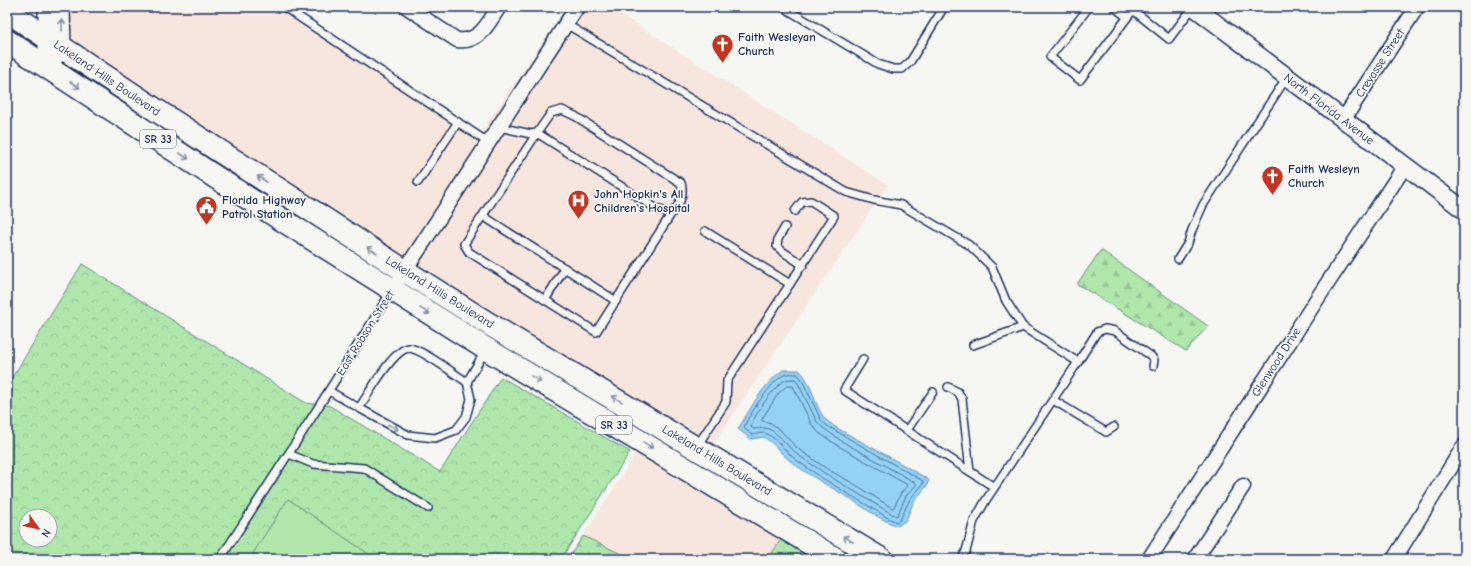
<svg xmlns="http://www.w3.org/2000/svg" width="1471" height="566" viewBox="0 0 1471 566" font-family="'Comic Neue',sans-serif">
  <defs>
    <pattern id="forest-firs" width="22" height="20" patternUnits="userSpaceOnUse"><rect width="22" height="20" fill="#afe7ab"/><path d="M5 1l3.5 6h-7zM16 11l3.5 6h-7z" fill="#96c696"/></pattern>
    <pattern id="park-crowns" width="20" height="18" patternUnits="userSpaceOnUse"><rect width="20" height="18" fill="#afe7ab"/><path d="M2 6a3 3 0 1 1 6 0M12 15a3 3 0 1 1 6 0" fill="none" stroke="#96c696"/></pattern>
  </defs>
  <rect width="100%" height="100%" fill="#f6f6f2"/>
  <filter id="ink" filterUnits="userSpaceOnUse"><feTurbulence type="fractalNoise" baseFrequency=".025" numOctaves="2"/><feDisplacementMap in="SourceGraphic" scale="8" xChannelSelector="R" yChannelSelector="G"/><feConvolveMatrix kernelMatrix="1 2 1 2 8 2 1 2 1" color-interpolation-filters="sRGB"/></filter>
  <g filter="url(#ink)">
    <!-- built -->
    <g fill="#f7e6de">
      <polygon points="67,7 290,7 481,132 567,7 609,7 888,185 711,447 807,500 804,506 508,327 68,45"/>
      <polygon points="634,449 784,535 768,559 632,559 583,536 635,455 636,452"/>
    </g>
    <!-- forest -->
    <g fill="url(#forest-firs)" stroke="#658b84">
      <polygon points="1101,250 1208,326 1186,351 1077,284"/>
      <polygon points="784,535 825,559 768,559"/>
      <polygon points="583,536 632,559 568,559"/>
    </g>
    <!-- park -->
    <path fill="url(#park-crowns)" stroke="#658b84" fill-rule="evenodd" d="M82,264L306,403L330,406L440,472L501,377L630,452L561,559H7V386ZM26,516H50V540H26Z"/>
    <!-- pitch -->
    <polygon fill="#afe7ab" stroke="#658b84" points="288,499 376,559 262,559 253,553"/>
    <!-- water -->
    <path fill="#93d2f4" stroke="#6391b8" d="M783,370H799C813,383 813,404 825,419C834,428 856,438 867,445C888,456 909,468 929,480L926,487L914,501L906,520L898,526C880,520 865,508 849,498C829,486 808,475 789,460C780,453 774,443 764,437L751,439L738,429C751,408 763,384 783,370Z"/>
    <g fill="none" stroke-linecap="round" stroke-linejoin="round">
      <!-- shore -->
      <g stroke="#4b709a" stroke-width="1">
        <path d="M797,374L801,378L821,420L826,425L846,437L923,481V484L910,499L900,520L897,522L890,519C859,500 828,483 799,462C787,454 779,440 767,434C763,432 757,434 752,435L744,428C746,418 774,378 784,375C788,373 793,374 797,374Z"/>
        <path d="M795,379L797,381L817,422L823,428L843,442L916,483V485L906,496L897,516L892,514C861,495 830,478 801,457C789,449 781,435 769,429C764,427 759,429 754,429L751,427C752,418 776,383 786,380C788,379 792,379 795,379Z"/>
        <polygon points="787,386 793,386 812,425 819,433 840,447 906,484 907,486 901,493 894,507 892,508 856,485 827,469 797,448 780,430 771,423 762,421 762,419 778,394"/>
      </g>
      <defs>
        <g id="service">
          <polyline points="284,7 489,143"/>
          <polyline points="783,7 878,64 893,69 902,69 910,62 944,7"/>
          <polyline points="1089,7 1050,57 1080,80 1133,10 1169,39 1193,7"/>
          <polyline points="1114,7 1127,17"/>
          <polyline points="566,24 846,192 874,200 901,205 969,245 992,267 1006,301 1023,327 1078,362"/>
          <path d="M499,127L531,134L537,133L551,113L562,110L575,116L681,183C684,192 680,211 669,212C665,213 661,210 657,209L537,133L464,244L469,252L596,332L673,211"/>
          <polyline points="418,182 458,122"/>
          <polyline points="483,216 616,301"/>
          <polyline points="785,227 778,239 777,246 782,251 803,265"/>
          <polyline points="705,231 790,284"/>
          <polyline points="1178,259 1188,243 1192,230 1203,205 1287,77"/>
          <polyline points="545,300 565,268"/>
          <polyline points="973,345 1023,327"/>
          <polyline points="863,359 844,390 994,487"/>
          <polyline points="948,387 958,392 962,399 970,471"/>
          <path d="M329,391L359,408C368,395 393,349 409,348C420,348 456,375 467,382L485,351"/>
          <polyline points="1053,400 1106,432 1114,427"/>
          <polyline points="359,408 408,435 435,438 456,430 466,417 471,399 467,382"/>
          <polyline points="907,430 933,392"/>
          <polyline points="697,446 726,402 727,381 834,216 811,201 802,202 795,211"/>
          <polyline points="289,454 313,464 364,468 428,508"/>
          <polyline points="220,559 302,433 391,292"/>
          <polyline points="962,559 966,551 974,521 986,500 1078,362 1097,332 1105,329 1115,331 1151,356 1154,360 1153,366"/>
        </g>
        <g id="minor">
          <path d="M407,7L457,40C480,43 488,23 499,7"/>
          <polyline points="1343,120 1417,7"/>
          <polyline points="400,278 577,7"/>
          <polyline points="1149,559 1319,296 1405,166"/>
          <polyline points="1195,559 1243,486"/>
          <polyline points="1394,559 1464,446"/>
        </g>
        <g id="tertiary">
          <polyline points="47,7 47,47"/>
          <polyline points="1194,7 1464,210"/>
          <polyline points="47,67 62,48 61,7"/>
        </g>
        <g id="primary">
          <polyline points="7,11 159,112 405,271 489,324 881,559"/>
          <polyline points="7,41 246,197 488,350 836,559"/>
        </g>
      </defs>
      <!-- service casing -->
      <use href="#service" stroke="#1b2f5e" stroke-width="10"/>
      <!-- minor casing -->
      <use href="#minor" stroke="#1b2f5e" stroke-width="17"/>
      <!-- tertiary casing -->
      <use href="#tertiary" stroke="#1b2f5e" stroke-width="20"/>
      <!-- primary casing -->
      <use href="#primary" stroke="#1b2f5e" stroke-width="25"/>
      <!-- service -->
      <use href="#service" stroke="#f6f6f2" stroke-width="7"/>
      <!-- minor -->
      <use href="#minor" stroke="#f6f6f2" stroke-width="14"/>
      <!-- tertiary -->
      <use href="#tertiary" stroke="#f6f6f2" stroke-width="17"/>
      <!-- primary -->
      <use href="#primary" stroke="#f6f6f2" stroke-width="22"/>
    </g>
    <!-- one-way arrows -->
    <defs><path id="oneway-shaft" d="M-6 0H5M1.5-3L5.5 0L1.5 3" fill="none" stroke-width="1.6" stroke-linecap="round" stroke-linejoin="round"/></defs>
    <g stroke="#8892a8">
      <use href="#oneway-shaft" transform="translate(62 25) rotate(-91)"/>
      <use href="#oneway-shaft" transform="translate(75 85) rotate(33)"/>
      <use href="#oneway-shaft" transform="translate(184 156) rotate(33)"/>
      <use href="#oneway-shaft" transform="translate(262 179) rotate(-147)"/>
      <use href="#oneway-shaft" transform="translate(372 250) rotate(-148)"/>
      <use href="#oneway-shaft" transform="translate(425 311) rotate(32)"/>
      <use href="#oneway-shaft" transform="translate(536 379) rotate(31)"/>
      <use href="#oneway-shaft" transform="translate(617 399) rotate(-149)"/>
      <use href="#oneway-shaft" transform="translate(393 427) rotate(29)"/>
      <use href="#oneway-shaft" transform="translate(648 445) rotate(31)"/>
      <use href="#oneway-shaft" transform="translate(848 539) rotate(-149)"/>
    </g>
  </g>
  <!-- icons -->
  <defs>
    <symbol id="church-pin" viewBox="-11 -11 22 30"><path d="M0 17L-7.5 6A9.5 9.5 0 1 1 7.5 6Z" fill="#c8321e" stroke="#f6f6f2"/><path d="M-1.2-6h2.4v3.5h3.3v2.4h-3.3V6h-2.4V-.1h-3.3v-2.4h3.3Z" fill="#fff"/></symbol>
    <symbol id="hospital-pin" viewBox="-11 -11 22 30"><path d="M0 17L-7.5 6A9.5 9.5 0 1 1 7.5 6Z" fill="#c8321e" stroke="#f6f6f2"/><path d="M-5-5h3v3.5h4V-5h3V5h-3V1.5h-4V5h-3Z" fill="#fff"/></symbol>
    <symbol id="civic-pin" viewBox="-11 -11 22 30"><path d="M0 17L-7.5 6A9.5 9.5 0 1 1 7.5 6Z" fill="#c8321e" stroke="#f6f6f2"/><path d="M-.6-6.5H3V-4.5H.6V-3L4-1V1h2V6H-6V1h2V-1L-.6-3ZM-1.2 2.5V6h2.4V2.5Z" fill="#fff"/></symbol>
  </defs>
  <g fill-rule="evenodd">
    <use href="#church-pin" x="710" y="32" width="25" height="34"/>
    <use href="#church-pin" x="1260" y="164" width="25" height="34"/>
    <use href="#hospital-pin" x="566" y="188" width="25" height="34"/>
    <use href="#civic-pin" x="194" y="194" width="25" height="34"/>
  </g>
  <g text-anchor="middle" stroke-width="3.5" stroke-linejoin="round" paint-order="stroke">
    <!-- shield labels -->
    <g fill="#f6f6f2" stroke="#5d6b8a" stroke-width="1">
      <rect x="140" y="130" width="36" height="18" rx="3"/>
      <rect x="596" y="416" width="36" height="18" rx="3"/>
    </g>
    <g font-size="11" font-weight="bold" fill="#1b2f5e">
      <text x="158" y="143">SR 33</text>
      <text x="614" y="429">SR 33</text>
    </g>
    <!-- poi labels -->
    <g font-size="12" font-weight="bold" fill="#1b2f5e" stroke="#f6f6f2" text-anchor="start">
      <text x="738" y="41">Faith Wesleyan<tspan x="738" dy="14">Church</tspan></text>
      <text x="1288" y="173">Faith Wesleyn<tspan x="1288" dy="14">Church</tspan></text>
      <text x="594" y="198">John Hopkin's All<tspan x="594" dy="14">Children's Hospital</tspan></text>
      <text x="222" y="204">Florida Highway<tspan x="222" dy="14">Patrol Station</tspan></text>
    </g>
    <!-- street labels -->
    <g font-size="12" fill="#1b2f5e" stroke="#f6f6f2">
      <text transform="translate(1380 63) rotate(-57)" y="4">Crevasse Street</text>
      <text transform="translate(107 78) rotate(34)" y="4">Lakeland Hills Boulevard</text>
      <text transform="translate(1329 109) rotate(37)" y="4">North Florida Avenue</text>
      <text transform="translate(440 292) rotate(32)" y="4">Lakeland Hills Boulevard</text>
      <text transform="translate(365 333) rotate(-58)" y="4">East Robson Street</text>
      <text transform="translate(1276 362) rotate(-57)" y="4">Glenwood Drive</text>
      <text transform="translate(717 460) rotate(31)" y="4">Lakeland Hills Boulevard</text>
    </g>
  </g>
  <!-- margin -->
  <rect width="1471" height="566" fill="none" stroke="#f6f6f2" stroke-width="24"/>
  <rect x="12" y="12" width="1447" height="542" fill="none" stroke="#1b2f5e" stroke-width="1.5" filter="url(#ink)"/>
  <!-- north arrow -->
  <g transform="translate(38 528) rotate(123)"><circle r="19" fill="#f6f6f2" stroke="#9ea6b7"/>
  <path d="M0-3L7 15L0 10L-7 15Z" fill="#c8321e"/>
  <text y="-6" font-size="11" font-weight="bold" text-anchor="middle" fill="#1b2f5e">N</text>
  </g>
</svg>
